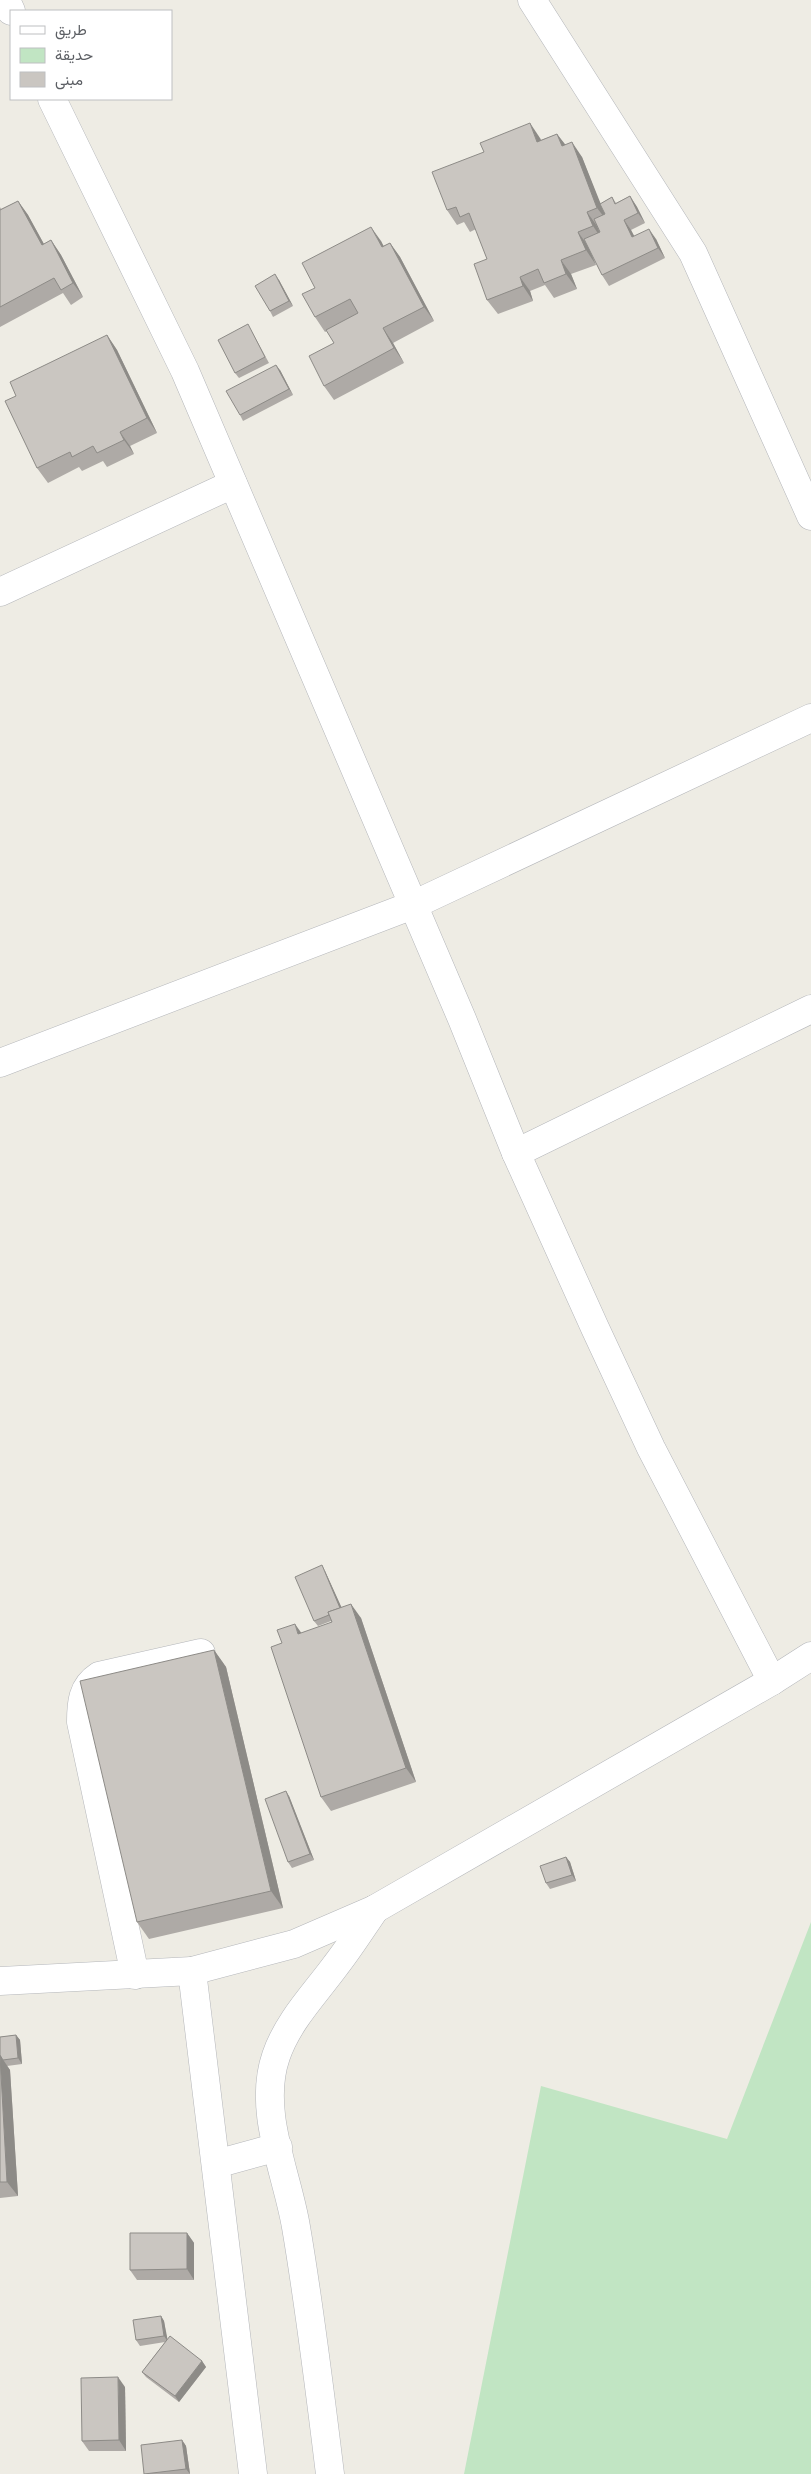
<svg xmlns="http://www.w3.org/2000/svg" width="811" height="2474" viewBox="0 0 811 2474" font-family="Signika,Vazirmatn,sans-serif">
  <rect width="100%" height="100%" fill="#eeece4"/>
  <!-- green -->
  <polygon fill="#c1e5c3" points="811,1922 811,2474 464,2474 541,2086 727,2139"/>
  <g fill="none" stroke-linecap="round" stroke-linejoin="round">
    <defs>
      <g id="minor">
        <polyline points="6,0 11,11"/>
        <polyline points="532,0 693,253 811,516"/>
        <polyline points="52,99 185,371 462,1019 516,1153 595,1328 651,1448 772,1681"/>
        <polyline points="0,592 233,484"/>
        <polyline points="0,1063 413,905 811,718"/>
        <polyline points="516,1153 811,1009"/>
        <polyline points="192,1971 294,1944 375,1909 772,1681 811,1656"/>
        <path d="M135,1975L81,1722C81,1703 82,1687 99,1676L201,1653"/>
        <polyline points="0,1981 192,1971 253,2474"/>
        <polyline points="216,2164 278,2147"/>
        <path d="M330,2474C320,2392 310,2309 296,2227C287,2173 257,2111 276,2056C288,2021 314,1995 336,1965C350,1947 362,1928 375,1909"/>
      </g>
    </defs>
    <!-- minor casing -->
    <use href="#minor" stroke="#b4b6ba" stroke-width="29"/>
    <!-- minor -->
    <use href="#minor" stroke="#fff" stroke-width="28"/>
  </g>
  <!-- wall -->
  <g fill="#aeaaa6">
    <polygon points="557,134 565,145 582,157 600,204 612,197 616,203 630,196 637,207 645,223 631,230 634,236 656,239 665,258 609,286 602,275 591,253 596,265 571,274 577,289 554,298 545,285 530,291 533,301 498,314 487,300 487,259 476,229 470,232 464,222 457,225 447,210 540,138 541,140"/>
    <polygon points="18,201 28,215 44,244 51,240 61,255 83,297 71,305 63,293 0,327 0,207 1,209"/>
    <polygon points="381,241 383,246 390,243 400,257 434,321 393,343 404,363 334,400 324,386 334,343 327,331 325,332 315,317"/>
    <polygon points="279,280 293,306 273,317 270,311"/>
    <polygon points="251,330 269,363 239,378 235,373"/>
    <polygon points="107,335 117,350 157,433 130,446 134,454 107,467 103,461 82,471 79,467 48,483 37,468 16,396"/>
    <polygon points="280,370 293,395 243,421 240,415"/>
    <polygon points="325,1571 341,1607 361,1618 416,1782 331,1811 321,1797 282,1643 302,1633 332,1622 331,1621 318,1626 314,1621"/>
    <polygon points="214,1650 226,1667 283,1908 149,1939 137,1922"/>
    <polygon points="289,1796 314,1860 292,1868 288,1862"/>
    <polygon points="566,1857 570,1862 576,1881 550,1889 546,1883"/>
    <polygon points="16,2035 20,2040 22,2064 7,2066 10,2070 18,2196 0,2198 0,2037"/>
    <polygon points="187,2233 194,2243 194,2280 137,2280 130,2270"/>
    <polygon points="161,2316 164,2321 167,2340 202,2361 206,2367 179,2402 146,2377 142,2372 165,2342 140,2346 136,2340"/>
    <polygon points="125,2387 126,2451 89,2451 82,2441"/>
    <polygon points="182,2440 186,2446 190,2474 144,2474"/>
  </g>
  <!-- shaded-wall -->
  <g fill="#8d8b87">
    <polygon points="530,123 540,138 547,156 537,142"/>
    <polygon points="557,134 568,148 562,146"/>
    <polygon points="572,142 582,157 608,222 597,208"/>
    <polygon points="630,196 637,207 645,223 638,213"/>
    <polygon points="18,201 28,215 52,259 42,245"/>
    <polygon points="587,212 597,226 603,241 593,226"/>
    <polygon points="624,220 631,230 640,247 632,237"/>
    <polygon points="371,227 381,241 392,262 382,247"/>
    <polygon points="649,229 656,239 665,258 658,248"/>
    <polygon points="578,232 588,246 596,265 586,250"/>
    <polygon points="51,240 61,255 83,297 73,283"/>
    <polygon points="390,243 400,257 434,321 424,307"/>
    <polygon points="561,260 571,274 577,289 566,274"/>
    <polygon points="275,274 279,280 293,306 289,301"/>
    <polygon points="520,277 530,291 533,301 523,286"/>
    <polygon points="383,328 393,343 404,363 394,348"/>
    <polygon points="107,335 117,350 157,433 147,418"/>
    <polygon points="276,365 280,370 293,395 289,389"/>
    <polygon points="120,432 130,446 134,454 124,440"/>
    <polygon points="322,1565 325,1571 345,1615 341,1610"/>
    <polygon points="351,1604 361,1618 416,1782 406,1768"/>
    <polygon points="295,1624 305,1638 298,1634"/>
    <polygon points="214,1650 226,1667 283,1908 271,1891"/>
    <polygon points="286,1791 289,1796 314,1860 310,1854"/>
    <polygon points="566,1857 570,1862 576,1881 572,1875"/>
    <polygon points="16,2035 20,2040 22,2064 18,2058"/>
    <polygon points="0,2055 10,2070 18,2196 7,2182"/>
    <polygon points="187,2233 194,2243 194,2280 187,2269"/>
    <polygon points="161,2316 164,2321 168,2342 164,2336"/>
    <polygon points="202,2361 206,2367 179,2402 175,2396"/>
    <polygon points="118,2377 125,2387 126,2451 119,2440"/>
    <polygon points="182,2440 186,2446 190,2474 186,2469"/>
  </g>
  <!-- building -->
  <g fill="#cac6c1" stroke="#8d8b87">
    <polygon points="530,123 537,142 557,134 562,146 572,142 597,208 587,212 593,226 578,232 586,250 561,260 566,274 544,283 538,269 520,277 523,286 487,300 474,264 487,259 469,213 460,217 456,207 447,210 432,172 484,152 480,143"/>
    <polygon points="630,196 638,213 624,220 632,237 649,229 658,248 602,275 584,239 600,232 594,219 605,214 600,204 612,197 615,204"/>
    <polygon points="18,201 42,245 51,240 73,283 61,290 54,278 0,307 0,210"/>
    <polygon points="371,227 382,247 390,243 424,307 383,328 394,348 324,386 309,356 334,343 326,330 358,313 350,299 315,317 302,294 315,288 302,263"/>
    <polygon points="275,274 289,301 270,311 255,286"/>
    <polygon points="248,324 265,357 235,373 218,340"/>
    <polygon points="107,335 147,418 120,432 124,440 97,453 93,446 72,457 70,452 37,468 5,401 16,396 10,382"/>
    <polygon points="276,365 289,389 240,415 226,391"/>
    <polygon points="322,1565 340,1608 328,1612 329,1615 314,1621 295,1577"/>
    <polygon points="351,1604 406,1768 321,1797 271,1647 282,1643 277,1630 295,1624 298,1634 332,1622 328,1612"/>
    <polygon points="214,1650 271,1891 137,1922 80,1681"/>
    <polygon points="286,1791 310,1854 288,1862 265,1799"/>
    <polygon points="566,1857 572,1875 546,1883 540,1866"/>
    <polygon points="16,2035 18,2058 3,2060 0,2055 0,2037"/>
    <polygon points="0,2056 7,2182 0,2182"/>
    <polygon points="130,2233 187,2233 187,2269 130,2270"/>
    <polygon points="161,2316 164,2336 136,2340 133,2320"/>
    <polygon points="170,2336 202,2361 175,2396 142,2372"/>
    <polygon points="118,2377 119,2440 82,2441 81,2378"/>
    <polygon points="182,2440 186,2469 144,2474 141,2445"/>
  </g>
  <!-- legend -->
  <rect x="10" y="10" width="162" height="90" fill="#ffffff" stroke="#bebfc1"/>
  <rect x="20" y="26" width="25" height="8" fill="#ffffff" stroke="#bebfc1"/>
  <text x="55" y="35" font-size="15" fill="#5c5f64">طريق</text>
  <rect x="20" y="48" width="25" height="15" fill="#c1e5c3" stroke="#bebfc1"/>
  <text x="55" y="60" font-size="15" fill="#5c5f64">حديقة</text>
  <rect x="20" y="72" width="25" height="15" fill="#cac6c1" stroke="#bebfc1"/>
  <text x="55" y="85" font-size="15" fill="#5c5f64">مبنى</text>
</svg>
